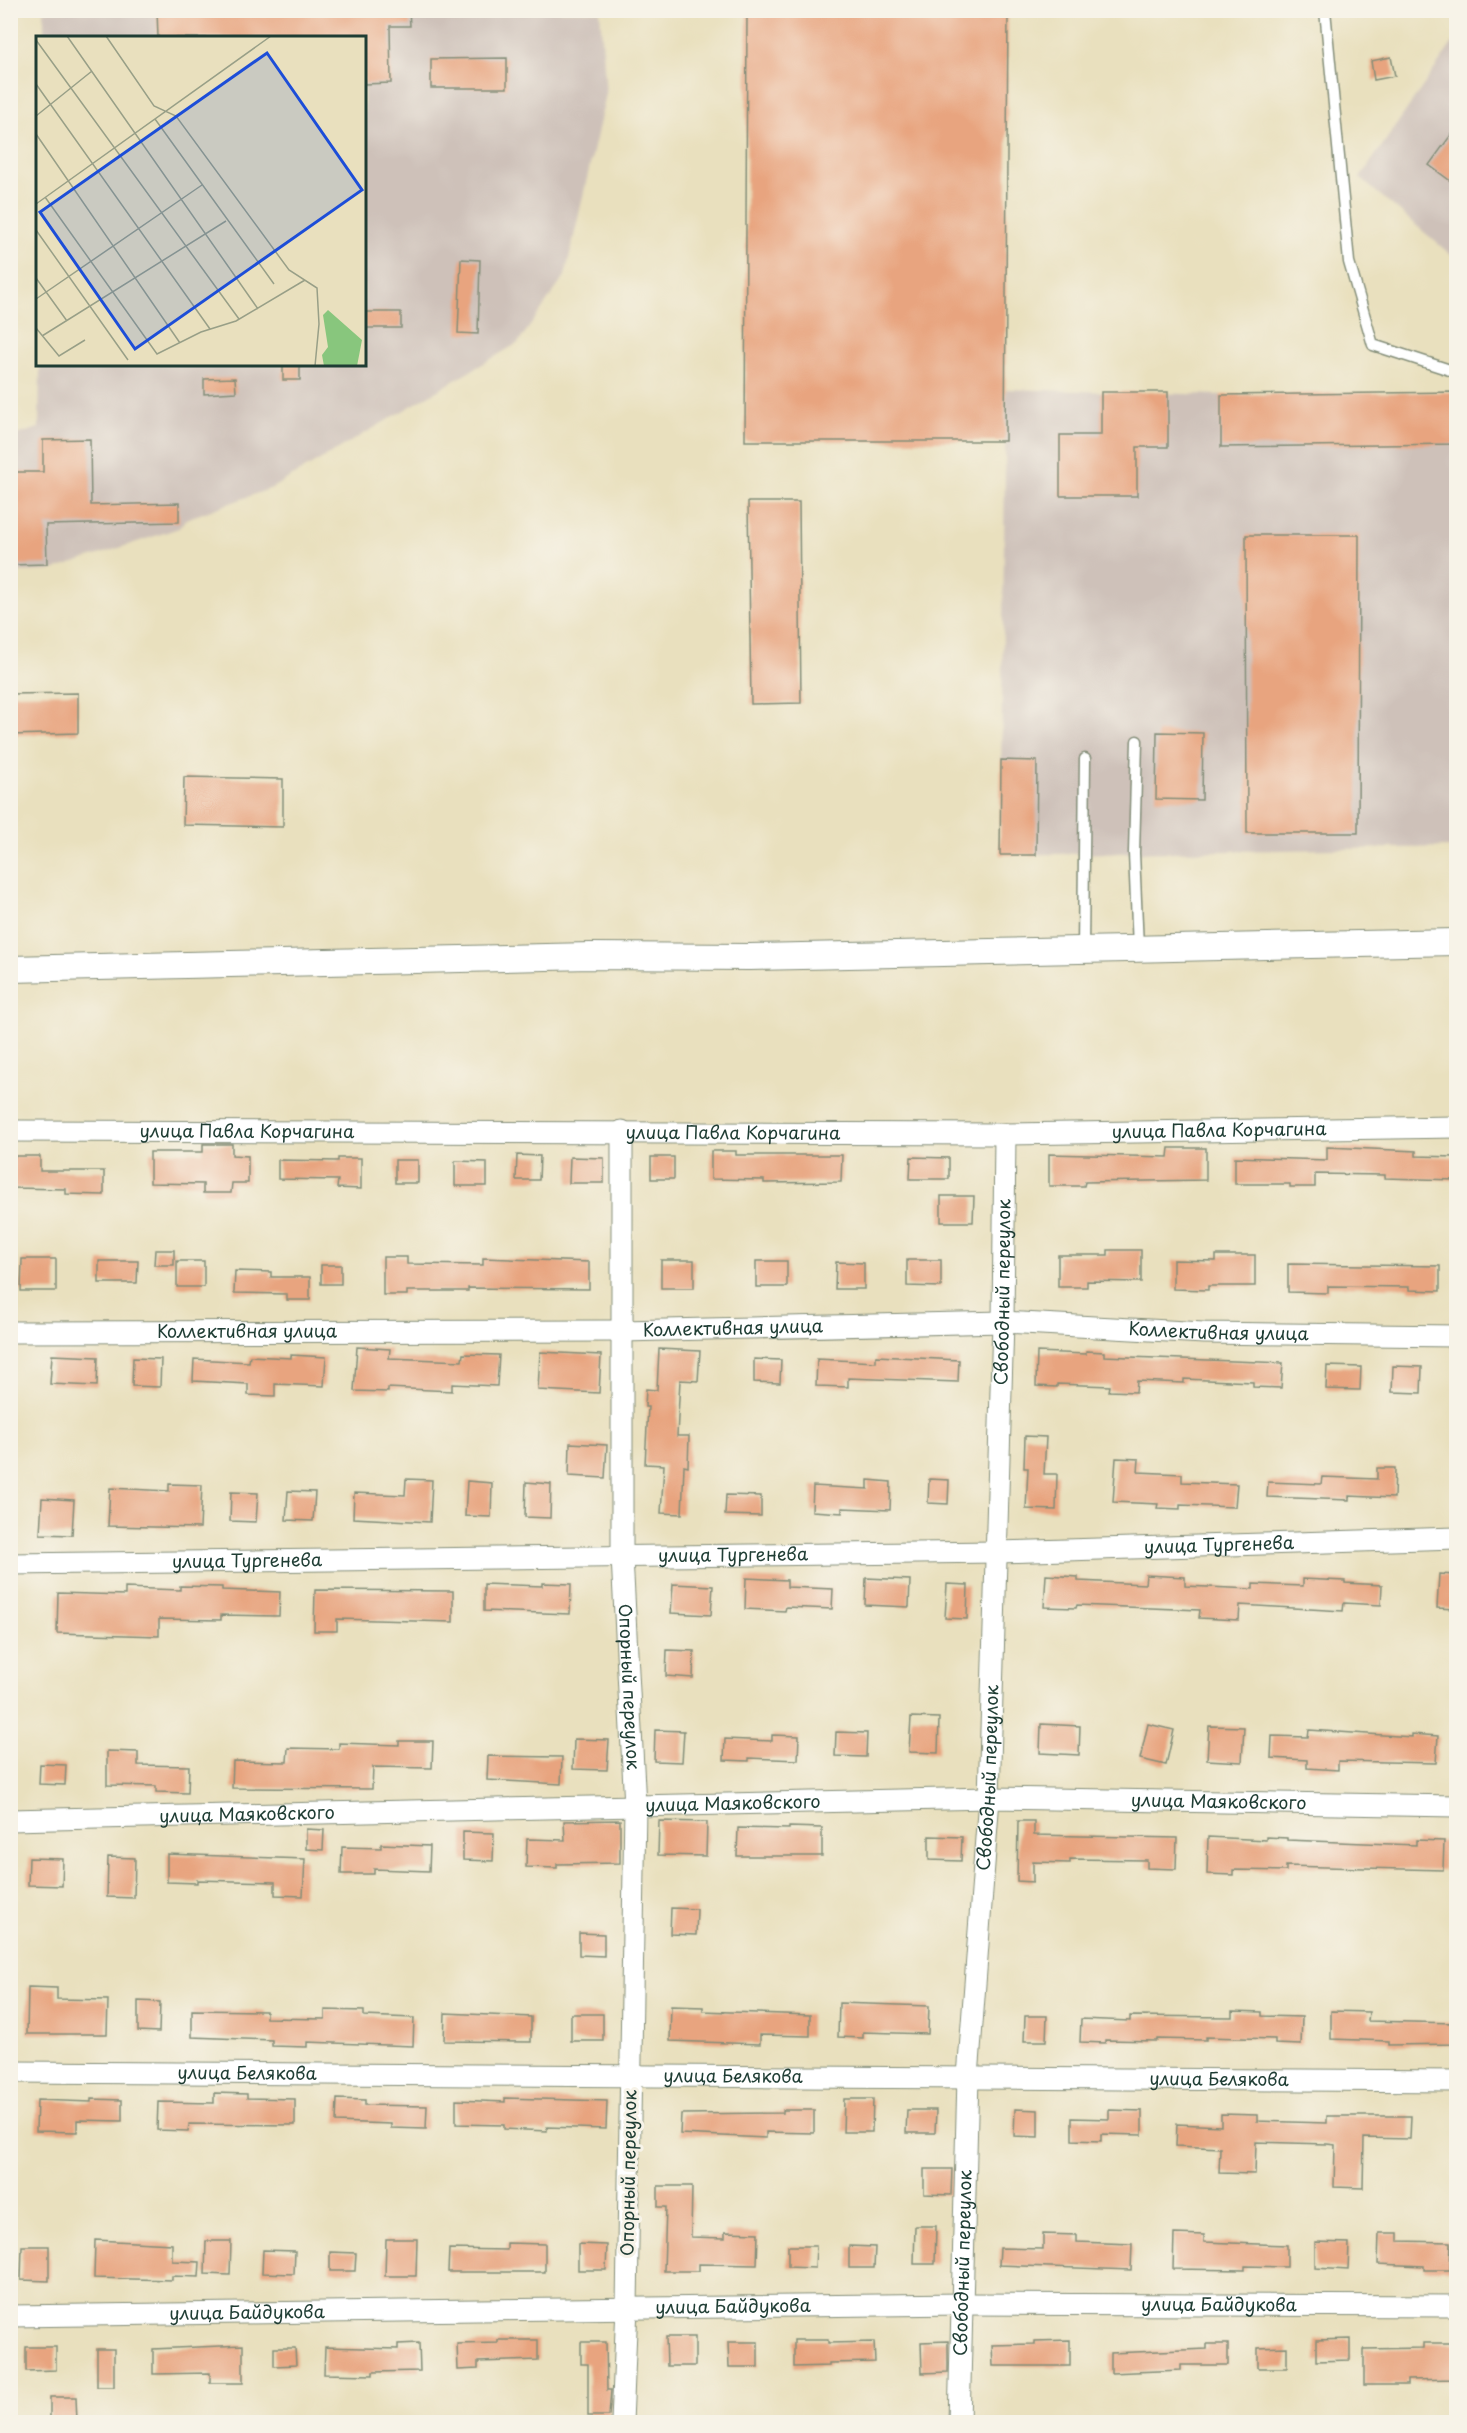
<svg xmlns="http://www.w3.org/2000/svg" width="1467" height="2433" viewBox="0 0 1467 2433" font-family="'Playpen Sans',sans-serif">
  <rect width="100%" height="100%" fill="#f7f3e8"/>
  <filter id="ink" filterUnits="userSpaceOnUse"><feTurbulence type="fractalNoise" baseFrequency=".0167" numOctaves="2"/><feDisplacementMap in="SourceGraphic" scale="12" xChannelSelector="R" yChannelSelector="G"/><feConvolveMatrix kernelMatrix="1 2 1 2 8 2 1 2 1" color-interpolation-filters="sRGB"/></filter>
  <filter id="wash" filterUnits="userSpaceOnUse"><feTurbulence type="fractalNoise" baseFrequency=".008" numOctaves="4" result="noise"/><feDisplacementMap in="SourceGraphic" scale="24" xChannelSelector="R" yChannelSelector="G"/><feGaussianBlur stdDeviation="1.35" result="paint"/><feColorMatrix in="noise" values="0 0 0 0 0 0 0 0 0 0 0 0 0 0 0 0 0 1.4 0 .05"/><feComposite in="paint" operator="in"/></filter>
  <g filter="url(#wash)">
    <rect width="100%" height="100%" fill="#e9e0be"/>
    <!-- industrial -->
    <g fill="#cec1b9">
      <polygon points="44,11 600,11 606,94 565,276 518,343 272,488 186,519 179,528 50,571 11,572 10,437 39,428 40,365 364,364 364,38 44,37"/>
      <polygon points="1456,38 1456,259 1360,178"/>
      <polygon points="1006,389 1221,395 1456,392 1456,847 1000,855"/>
    </g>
    <g id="blocks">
      <!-- building -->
      <g fill="#e8a47f">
        <polygon points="157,10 409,10 410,26 390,26 391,83 364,84 364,38 158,38"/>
        <polygon points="747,10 1008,10 1005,441 745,441"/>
        <polygon points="1391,57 1395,76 1374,80 1371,61"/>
        <polygon points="507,58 507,88 431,88 431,59"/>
        <polygon points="1456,128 1456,185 1429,165"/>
        <polygon points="461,259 480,260 478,334 458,333"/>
        <rect x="364" y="312" width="37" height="16"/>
        <rect x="283" y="364" width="17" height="16"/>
        <polygon points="235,378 236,392 204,394 204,379"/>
        <polygon points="1101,392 1168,392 1168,447 1137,447 1137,496 1060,496 1060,435 1101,435"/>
        <polygon points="1456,392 1456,444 1221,447 1221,395"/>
        <polygon points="90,439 91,505 179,503 179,522 46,525 47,564 10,565 10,472 43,472 43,440"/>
        <polygon points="748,502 799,502 801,703 751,704"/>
        <polygon points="1246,535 1359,535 1358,833 1247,833"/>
        <polygon points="78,693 78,733 10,735 10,694"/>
        <polygon points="1157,732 1203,733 1202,800 1156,799"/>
        <polygon points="1001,760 1037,761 1036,855 1000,855"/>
        <polygon points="184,777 283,779 283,827 183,825"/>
        <polygon points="203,1144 232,1144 232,1155 248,1156 248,1183 232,1183 231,1193 203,1193 203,1184 150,1183 150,1152 203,1152"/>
        <polygon points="1327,1147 1416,1151 1416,1156 1456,1157 1456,1180 1385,1178 1385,1175 1315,1174 1315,1187 1290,1187 1290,1184 1235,1184 1235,1157 1327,1160"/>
        <polygon points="1169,1148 1206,1148 1206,1180 1085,1182 1084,1186 1049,1186 1049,1154 1168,1157"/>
        <polygon points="711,1151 736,1151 736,1155 842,1155 841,1182 764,1183 764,1180 711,1179"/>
        <polygon points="517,1155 540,1156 539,1180 516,1180"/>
        <polygon points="12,1156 40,1156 40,1171 104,1171 104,1195 66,1194 66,1189 12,1188"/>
        <polygon points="570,1157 604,1158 604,1183 569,1183"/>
        <rect x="651" y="1157" width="23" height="22"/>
        <polygon points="911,1157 949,1158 949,1179 910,1179"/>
        <polygon points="338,1158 361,1158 361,1189 337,1188 338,1180 278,1179 278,1160 338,1161"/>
        <rect x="395" y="1160" width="23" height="23"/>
        <polygon points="455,1161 487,1162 487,1186 455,1186"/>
        <polygon points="941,1196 974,1196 973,1222 941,1222"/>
        <polygon points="155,1250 174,1250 174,1265 154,1265"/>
        <polygon points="1108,1250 1141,1250 1141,1282 1087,1281 1087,1287 1058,1287 1058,1255 1108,1255"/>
        <polygon points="1216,1255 1255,1255 1255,1286 1208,1286 1208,1290 1173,1289 1173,1260 1216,1261"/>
        <polygon points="383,1257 407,1257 407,1264 483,1265 483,1258 589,1262 589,1289 468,1288 468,1291 407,1291 407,1295 383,1295"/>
        <polygon points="22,1259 56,1259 56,1291 21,1291"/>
        <rect x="661" y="1260" width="33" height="28"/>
        <polygon points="907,1260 941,1260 941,1287 907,1286"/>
        <polygon points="99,1261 138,1261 137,1283 99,1283"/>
        <rect x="177" y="1261" width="27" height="26"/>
        <rect x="756" y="1261" width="31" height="26"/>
        <polygon points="836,1262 864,1263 864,1289 835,1289"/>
        <polygon points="1288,1264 1440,1266 1440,1291 1409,1290 1409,1287 1328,1286 1328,1293 1288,1292"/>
        <rect x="321" y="1265" width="20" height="19"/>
        <polygon points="235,1271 271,1272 271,1277 310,1277 310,1300 287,1300 287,1294 234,1293"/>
        <polygon points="357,1347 390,1349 389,1358 462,1361 463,1354 499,1355 497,1386 452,1384 452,1391 388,1388 388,1392 354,1391"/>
        <polygon points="659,1349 700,1351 698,1381 680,1380 677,1436 689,1436 688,1467 684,1466 682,1514 661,1513 664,1465 645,1464 648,1407 645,1407 646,1389 657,1390"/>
        <polygon points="1086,1351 1104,1352 1104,1356 1283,1363 1281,1388 1253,1387 1253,1382 1184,1379 1184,1383 1137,1381 1136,1392 1109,1391 1110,1386 1057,1384 1057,1387 1036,1386 1037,1352 1086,1354"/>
        <polygon points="540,1352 601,1355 599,1393 538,1390"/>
        <polygon points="52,1355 98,1357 97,1386 50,1384"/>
        <polygon points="291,1355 326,1357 324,1386 275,1384 275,1396 248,1395 248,1384 193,1381 194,1359 249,1362 250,1356 291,1358"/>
        <polygon points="876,1356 959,1360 958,1382 848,1378 848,1387 816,1386 817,1359 876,1362"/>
        <polygon points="133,1358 161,1359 160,1387 132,1386"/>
        <polygon points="754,1359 781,1360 780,1383 754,1382"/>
        <polygon points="1327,1366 1361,1367 1360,1390 1326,1389"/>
        <polygon points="1393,1366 1422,1367 1421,1393 1392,1392"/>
        <polygon points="1025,1436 1046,1437 1044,1474 1057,1474 1056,1510 1026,1509 1028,1468 1024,1468"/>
        <polygon points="570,1443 607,1445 605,1478 569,1476"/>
        <polygon points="1116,1458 1139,1459 1138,1472 1182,1474 1182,1482 1237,1484 1235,1507 1180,1505 1180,1509 1157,1508 1158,1504 1113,1502"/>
        <polygon points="1377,1468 1395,1468 1394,1498 1349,1496 1349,1500 1267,1497 1268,1482 1321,1484 1322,1477 1377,1479"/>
        <polygon points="406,1479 432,1480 430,1522 353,1518 354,1493 405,1495"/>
        <polygon points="929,1479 949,1480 948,1504 928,1503"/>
        <polygon points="868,1480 891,1482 890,1510 842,1508 842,1513 812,1511 813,1486 868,1489"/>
        <polygon points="467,1481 492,1483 491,1517 465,1516"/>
        <polygon points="526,1482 551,1484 550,1518 525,1517"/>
        <polygon points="169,1484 202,1485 200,1528 108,1526 110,1488 169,1491"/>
        <polygon points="288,1491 315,1492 313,1521 286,1520"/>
        <polygon points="231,1492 258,1493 256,1522 230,1521"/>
        <polygon points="726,1495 761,1496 761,1516 725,1515"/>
        <polygon points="42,1498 74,1500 72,1535 40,1534"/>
        <polygon points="1439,1574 1456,1575 1455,1609 1437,1608"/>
        <polygon points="1046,1575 1078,1577 1078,1581 1145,1584 1146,1575 1185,1577 1185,1586 1253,1589 1253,1584 1303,1586 1303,1579 1345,1581 1345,1583 1382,1585 1381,1605 1344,1603 1343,1611 1240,1605 1239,1620 1199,1618 1200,1610 1077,1605 1076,1608 1044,1607"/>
        <polygon points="746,1578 787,1580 787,1587 833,1589 832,1609 786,1607 785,1611 745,1609"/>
        <polygon points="866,1578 910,1580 909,1607 865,1605"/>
        <polygon points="542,1583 571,1584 570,1614 484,1611 484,1584 542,1586"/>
        <polygon points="673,1584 713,1586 711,1615 671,1613"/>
        <polygon points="947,1584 968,1585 967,1619 945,1618"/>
        <polygon points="180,1586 222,1587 222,1590 280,1592 279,1616 221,1615 221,1620 159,1619 159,1636 57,1633 58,1593 125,1595 125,1588 180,1590"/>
        <polygon points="315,1590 453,1591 453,1622 337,1619 337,1631 314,1631"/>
        <polygon points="667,1650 694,1651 693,1678 666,1676"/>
        <polygon points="911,1717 939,1718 938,1753 909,1752"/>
        <polygon points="1041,1724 1080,1726 1079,1755 1040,1753"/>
        <polygon points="1148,1724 1174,1730 1166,1765 1140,1759"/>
        <polygon points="1209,1726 1244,1727 1242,1762 1207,1760"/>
        <polygon points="655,1730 684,1731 682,1762 654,1761"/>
        <polygon points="1309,1730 1412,1737 1412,1734 1438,1736 1436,1763 1338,1761 1338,1770 1307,1768 1307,1760 1271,1758 1272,1736 1308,1737"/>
        <polygon points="836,1732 867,1733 866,1757 835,1756"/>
        <polygon points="772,1735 799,1736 798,1760 749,1758 749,1761 724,1760 725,1739 772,1741"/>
        <polygon points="574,1739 609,1740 607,1770 573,1769"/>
        <polygon points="399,1741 433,1741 432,1768 373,1767 372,1789 232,1788 233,1761 287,1762 288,1748 339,1749 339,1743 399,1745"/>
        <polygon points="107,1751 138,1752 138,1765 189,1766 188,1793 156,1792 156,1786 107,1785"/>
        <polygon points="488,1756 562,1757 561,1784 487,1780"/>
        <polygon points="40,1764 66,1765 65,1785 39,1784"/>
        <polygon points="620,1820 620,1863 557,1864 557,1868 526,1867 527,1839 565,1840 564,1821"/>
        <polygon points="659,1821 707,1822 706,1856 658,1855"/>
        <polygon points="1018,1821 1034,1821 1034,1835 1177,1838 1176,1869 1147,1868 1147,1860 1070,1859 1070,1863 1033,1862 1033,1882 1017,1881"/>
        <polygon points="789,1827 822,1828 822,1856 737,1856 738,1828 789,1829"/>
        <polygon points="306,1829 324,1830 323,1850 306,1849"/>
        <polygon points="463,1832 494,1833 493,1861 463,1860"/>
        <polygon points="929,1836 962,1837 961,1861 929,1860"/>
        <polygon points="1208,1837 1266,1840 1266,1837 1287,1838 1287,1840 1416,1845 1416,1840 1444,1841 1443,1870 1286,1866 1286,1871 1233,1870 1233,1875 1207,1874"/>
        <polygon points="381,1844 430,1846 429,1871 374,1869 374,1874 341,1874 342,1847 381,1848"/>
        <polygon points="167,1854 305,1859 303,1896 275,1895 275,1882 197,1880 197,1883 167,1882"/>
        <polygon points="108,1857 135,1858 134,1898 107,1897"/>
        <polygon points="29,1858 63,1859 62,1886 28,1885"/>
        <polygon points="671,1908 697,1909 696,1935 670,1934"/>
        <polygon points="579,1933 604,1934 604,1956 579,1955"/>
        <polygon points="28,1987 57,1988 57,1999 108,2000 107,2034 27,2034"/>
        <polygon points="138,2001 160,2002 159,2032 138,2031"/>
        <polygon points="839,2003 929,2006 928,2034 863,2032 863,2038 838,2037"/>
        <polygon points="671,2006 703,2007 703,2011 810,2015 810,2036 760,2035 760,2044 670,2041"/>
        <polygon points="192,2010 266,2011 266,2018 325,2019 325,2010 364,2011 364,2016 414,2018 413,2046 307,2042 307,2047 272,2046 272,2040 192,2037"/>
        <polygon points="1232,2011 1262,2012 1262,2016 1302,2017 1301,2045 1275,2044 1275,2039 1206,2037 1206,2040 1157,2039 1157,2041 1105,2040 1105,2043 1080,2042 1081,2019 1130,2021 1130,2016 1232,2017"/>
        <polygon points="1331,2011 1369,2012 1368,2021 1456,2023 1456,2044 1389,2045 1389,2041 1331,2039"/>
        <polygon points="445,2013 531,2017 531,2042 444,2041"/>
        <rect x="571" y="2014" width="32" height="27"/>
        <polygon points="1025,2016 1047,2016 1046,2041 1024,2041"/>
        <polygon points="214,2093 247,2094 247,2098 295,2099 295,2125 189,2124 188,2131 157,2130 158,2102 214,2103"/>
        <polygon points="505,2098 607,2101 606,2129 547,2127 547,2131 504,2129 504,2125 456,2124 456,2100 505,2102"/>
        <polygon points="91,2099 122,2100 122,2121 77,2120 77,2132 36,2131 37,2100 91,2102"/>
        <polygon points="337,2099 365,2100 365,2105 427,2106 426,2129 391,2128 391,2124 336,2122"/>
        <polygon points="844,2099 873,2099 872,2132 843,2132"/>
        <polygon points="1015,2109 1038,2110 1038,2137 1014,2136"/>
        <polygon points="783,2110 814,2110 814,2133 766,2132 766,2138 680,2134 681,2114 783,2113"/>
        <polygon points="907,2110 936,2110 935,2133 906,2133"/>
        <polygon points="1109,2110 1142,2111 1142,2135 1101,2134 1101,2141 1072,2140 1072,2118 1109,2119"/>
        <polygon points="1221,2114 1257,2115 1257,2121 1327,2123 1327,2116 1411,2116 1410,2139 1364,2138 1363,2188 1334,2187 1335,2145 1327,2144 1256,2142 1255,2174 1219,2173 1220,2148 1176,2146 1177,2124 1221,2126"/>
        <polygon points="924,2169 952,2169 951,2195 924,2194"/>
        <polygon points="658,2186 692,2186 691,2237 725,2238 725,2232 758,2233 757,2265 699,2264 699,2271 664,2271 666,2207 658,2207"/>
        <polygon points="915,2226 936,2226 935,2264 914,2264"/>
        <polygon points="1379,2233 1398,2233 1398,2241 1451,2242 1450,2270 1424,2270 1424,2266 1378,2264"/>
        <polygon points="1043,2234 1077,2235 1077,2242 1132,2244 1131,2270 999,2265 1000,2248 1043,2249"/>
        <polygon points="1174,2234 1204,2235 1204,2242 1287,2245 1287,2267 1245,2266 1245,2270 1173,2269"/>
        <polygon points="386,2239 417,2239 416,2276 385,2276"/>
        <polygon points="95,2240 172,2244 172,2261 200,2262 199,2277 172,2276 172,2280 94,2278"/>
        <polygon points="206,2241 231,2241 230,2275 205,2274"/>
        <polygon points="1315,2242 1349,2243 1348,2270 1315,2268"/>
        <polygon points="507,2243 545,2244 545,2272 448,2272 449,2249 507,2250"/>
        <polygon points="578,2244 607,2245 606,2270 578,2270"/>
        <polygon points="22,2246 49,2246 49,2281 21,2280"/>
        <polygon points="788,2246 816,2246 815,2268 788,2267"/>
        <polygon points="849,2246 875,2247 874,2268 849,2268"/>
        <polygon points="263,2250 295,2251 294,2274 262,2273"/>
        <polygon points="330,2252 356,2253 355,2271 330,2271"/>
        <polygon points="666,2337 695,2337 695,2366 667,2366"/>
        <polygon points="1350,2339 1350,2360 1316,2361 1316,2340"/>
        <polygon points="498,2340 538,2340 538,2360 478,2362 478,2369 458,2370 457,2344 498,2343"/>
        <polygon points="794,2340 828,2340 828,2343 874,2342 875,2362 829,2363 829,2366 794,2367"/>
        <polygon points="1070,2340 1070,2366 993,2366 992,2345 1035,2344 1035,2341"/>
        <polygon points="948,2341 948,2372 922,2373 921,2342"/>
        <polygon points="581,2342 606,2342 607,2390 611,2390 609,2416 588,2416 588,2364 581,2364"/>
        <polygon points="728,2342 758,2342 758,2367 729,2367"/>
        <polygon points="419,2343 420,2371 373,2372 373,2375 324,2374 325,2347 398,2349 398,2344"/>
        <polygon points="1423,2343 1456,2343 1456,2379 1407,2380 1407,2385 1364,2385 1364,2349 1423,2348"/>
        <polygon points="1207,2344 1228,2344 1228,2365 1181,2365 1181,2370 1111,2373 1111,2353 1207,2349"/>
        <polygon points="243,2345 243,2383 210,2383 210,2373 153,2374 153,2349"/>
        <polygon points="26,2347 56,2347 56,2370 26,2371"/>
        <polygon points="1287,2347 1287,2368 1258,2368 1258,2348"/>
        <polygon points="274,2348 295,2348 296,2365 274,2366"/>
        <rect x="97" y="2349" width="17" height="38"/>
        <polygon points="50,2397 76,2397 77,2422 50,2422"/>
      </g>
    </g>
  </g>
  <g filter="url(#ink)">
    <use href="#blocks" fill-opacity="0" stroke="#848e79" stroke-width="1.5"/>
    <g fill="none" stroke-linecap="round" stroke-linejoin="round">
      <defs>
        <g id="service">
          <polyline points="1325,10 1349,262 1373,345 1456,372"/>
          <polyline points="1137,741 1134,853 1138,948"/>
          <polyline points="1083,950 1085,759"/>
        </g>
        <g id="minor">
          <path id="s1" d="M10,1131L1005,1134L1456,1127"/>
          <path id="s2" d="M622,1131V1557L635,1806L627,2307L622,2422"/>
          <path id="s3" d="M10,1332L623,1331L1003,1322L1204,1333L1456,1336"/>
          <path id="s4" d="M10,1564L997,1552L1456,1538"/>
          <path id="s5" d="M10,1820L989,1798L1456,1806"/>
          <path id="s6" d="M10,2072L1456,2081"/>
          <path id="s7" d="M10,2316L963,2304L1456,2306"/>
          <path id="s8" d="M959,2422L968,2077L989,1798L1003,1322L1005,1134"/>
        </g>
        <polyline id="tertiary" points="10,969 591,956 750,957 1456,942"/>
      </defs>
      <!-- service casing -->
      <use href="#service" stroke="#848e79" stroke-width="13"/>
      <!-- minor casing -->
      <use href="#minor" stroke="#848e79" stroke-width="23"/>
      <!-- tertiary casing -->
      <use href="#tertiary" stroke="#848e79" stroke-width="28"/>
      <!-- service -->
      <use href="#service" stroke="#fff" stroke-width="10"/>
      <!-- minor -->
      <use href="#minor" stroke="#fff" stroke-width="21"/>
      <!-- tertiary -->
      <use href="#tertiary" stroke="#fff" stroke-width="26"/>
    </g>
  </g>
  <g text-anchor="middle" stroke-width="6" stroke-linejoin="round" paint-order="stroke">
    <!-- street labels -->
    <g font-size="18" fill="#1f3d34" stroke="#f7f3e8">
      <text dy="6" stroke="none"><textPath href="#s1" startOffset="237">улица Павла Корчагина</textPath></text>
      <text dy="6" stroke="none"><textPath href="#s1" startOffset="1209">улица Павла Корчагина</textPath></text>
      <text dy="6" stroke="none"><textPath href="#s1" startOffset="723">улица Павла Корчагина</textPath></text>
      <text dy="6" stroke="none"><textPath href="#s8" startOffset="1131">Свободный переулок</textPath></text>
      <text dy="6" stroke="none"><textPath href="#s3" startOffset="723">Коллективная улица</textPath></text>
      <text dy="6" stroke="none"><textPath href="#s3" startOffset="237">Коллективная улица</textPath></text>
      <text dy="6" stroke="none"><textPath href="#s3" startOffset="1209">Коллективная улица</textPath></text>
      <text dy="6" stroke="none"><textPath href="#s4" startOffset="1209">улица Тургенева</textPath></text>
      <text dy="6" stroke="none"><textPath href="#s4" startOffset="723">улица Тургенева</textPath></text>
      <text dy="6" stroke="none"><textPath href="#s4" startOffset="237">улица Тургенева</textPath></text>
      <text dy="6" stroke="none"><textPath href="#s2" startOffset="556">Опорный переулок</textPath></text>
      <text dy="6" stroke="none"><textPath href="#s8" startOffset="645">Свободный переулок</textPath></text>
      <text dy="6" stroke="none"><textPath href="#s5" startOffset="1209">улица Маяковского</textPath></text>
      <text dy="6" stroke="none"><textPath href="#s5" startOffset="723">улица Маяковского</textPath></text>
      <text dy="6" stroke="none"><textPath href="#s5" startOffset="237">улица Маяковского</textPath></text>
      <text dy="6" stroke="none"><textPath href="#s6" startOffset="237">улица Белякова</textPath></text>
      <text dy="6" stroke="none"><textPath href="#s6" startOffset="723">улица Белякова</textPath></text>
      <text dy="6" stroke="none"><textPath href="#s6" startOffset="1209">улица Белякова</textPath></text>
      <text transform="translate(629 2173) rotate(-89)" y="6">Опорный переулок</text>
      <text dy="6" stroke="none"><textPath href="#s8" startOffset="159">Свободный переулок</textPath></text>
      <text dy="6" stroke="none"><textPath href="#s7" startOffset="1209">улица Байдукова</textPath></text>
      <text dy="6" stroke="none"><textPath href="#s7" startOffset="723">улица Байдукова</textPath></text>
      <text dy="6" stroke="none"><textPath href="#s7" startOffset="237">улица Байдукова</textPath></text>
    </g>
  </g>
  <!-- overview -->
  <g transform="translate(36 36)">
    <rect width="330" height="330" fill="#e9e0be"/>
    <path d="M292,274L326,304L321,330H288L286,319L292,311L287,279Z" fill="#88c67d"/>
    <path fill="none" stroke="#989f87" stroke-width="1.5" d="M31,0L222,273M70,0L118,70L140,80L253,234L281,252L283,288L279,330M0,4L203,283M0,48L174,293M0,80L56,35M119,83L238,248M0,98L144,307M9,161L121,318L165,296L200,285L269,244M0,168L235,0M0,194L92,324M0,242L31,285M0,263L166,149M0,292L23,320L49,304M6,300L190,185"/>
    <path fill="#1d4ed8" fill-opacity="0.15" stroke="#1d4ed8" stroke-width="3" d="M231,17L326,154L99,313L4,176Z"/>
    <rect width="330" height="330" fill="none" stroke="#1f3d34" stroke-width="3"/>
  </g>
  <!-- margin -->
  <rect width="1467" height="2433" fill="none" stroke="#f7f3e8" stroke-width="36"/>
</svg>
